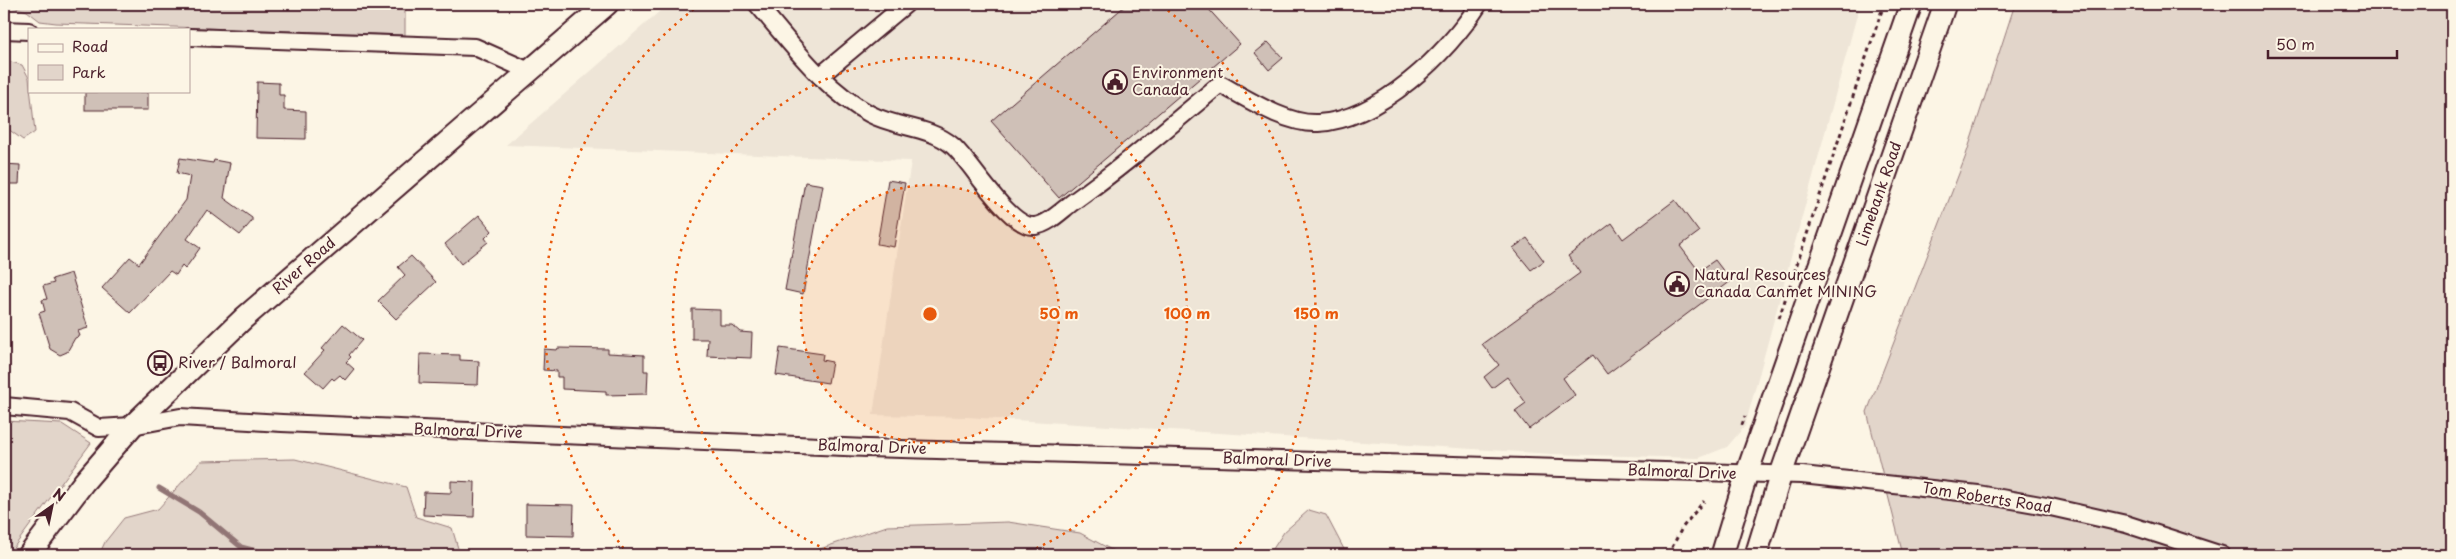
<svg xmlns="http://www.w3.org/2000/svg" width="2456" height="559" viewBox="0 0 2456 559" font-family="'Playpen Sans',sans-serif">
  <rect width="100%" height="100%" fill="#fcf5e5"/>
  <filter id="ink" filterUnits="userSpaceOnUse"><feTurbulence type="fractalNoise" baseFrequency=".02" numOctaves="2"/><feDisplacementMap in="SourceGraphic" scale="10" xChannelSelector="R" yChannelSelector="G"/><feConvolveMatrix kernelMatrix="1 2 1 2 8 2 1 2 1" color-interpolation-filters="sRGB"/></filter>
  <g filter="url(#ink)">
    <!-- built -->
    <polygon fill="#eee5d7" points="668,4 1860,4 1745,426 1727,447 1699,458 1552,454 966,417 873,415 911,161 506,145"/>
    <!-- green -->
    <g fill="#e2d5ca" stroke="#967a7a">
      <polygon points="4,4 405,4 405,35 56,23 40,21 27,11"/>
      <polygon points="2015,4 2452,4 2452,555 1903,555 1867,412 1965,158"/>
      <polygon points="4,60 22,65 29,78 35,132 23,140 4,126"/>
      <polygon points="4,421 62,424 91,443 8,555 4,555"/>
      <polygon points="295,459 406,487 416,517 452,528 460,555 99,555 105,542 124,518 158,509 201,461"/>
      <polygon points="1309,510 1326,515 1347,555 1269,555 1284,532"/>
      <polygon points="1008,522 1080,533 1121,555 802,555 887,526"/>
    </g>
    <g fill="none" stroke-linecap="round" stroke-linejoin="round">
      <!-- stream -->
      <polyline stroke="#917474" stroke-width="5" points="159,488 199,512 241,547 273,555"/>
    </g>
    <!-- building -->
    <g fill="#cfc0b7" stroke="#4a1f2b">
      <polygon points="1127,4 1204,4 1240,44 1059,198 991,121"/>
      <polygon points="1268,42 1283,58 1269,70 1255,53"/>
      <polygon points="257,82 279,83 279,95 284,95 284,110 306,111 306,139 256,138"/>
      <rect x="85" y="92" width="63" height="18"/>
      <polygon points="180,158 213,163 214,160 230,163 224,198 252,218 252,221 240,235 207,210 187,239 200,248 185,269 182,266 176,275 170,271 130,313 102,288 130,257 139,264 186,200 190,176 177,173"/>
      <polygon points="4,164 20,165 19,184 4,184"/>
      <polygon points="888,180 905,183 894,247 877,244"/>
      <polygon points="805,182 823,185 803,294 785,290"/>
      <polygon points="1675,200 1699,232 1680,246 1699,271 1715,260 1731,281 1607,374 1593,355 1563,378 1575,395 1529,429 1515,411 1526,403 1507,377 1492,388 1484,377 1499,365 1482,344 1580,273 1568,256 1612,223 1623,239"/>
      <polygon points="479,215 492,231 485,238 488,242 461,264 445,244"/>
      <polygon points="1527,238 1544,261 1531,270 1513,248"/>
      <polygon points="411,256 436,282 396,319 378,301 405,275 398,267"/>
      <polygon points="71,273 88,328 78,331 80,336 75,338 67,352 60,355 50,349 39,313 45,311 42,300 47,299 43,286 54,283 52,279"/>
      <polygon points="692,309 720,310 720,325 732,325 740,332 752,333 751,358 707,356 708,339 692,339"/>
      <polygon points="343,324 362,340 349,355 351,357 346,362 354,369 345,380 340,375 334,380 332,378 323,388 305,372 325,350 322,348"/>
      <polygon points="558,348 608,349 608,353 644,355 644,371 648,371 647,394 606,395 606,391 562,389 562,377 557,377 557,371 543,370 544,349 557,350"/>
      <polygon points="780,348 823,354 822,360 832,362 828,383 776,375"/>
      <polygon points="420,354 460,355 460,360 479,361 478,385 419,383"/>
      <polygon points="451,481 475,482 474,517 423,515 424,492 451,493"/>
      <polygon points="526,504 574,505 573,536 526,535"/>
    </g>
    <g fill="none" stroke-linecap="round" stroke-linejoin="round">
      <defs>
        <g id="minor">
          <path d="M757,4C790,42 824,90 870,114C896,128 930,126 953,146C972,163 1010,229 1035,226C1049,224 1062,210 1073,202C1124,166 1172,124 1220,84C1246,98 1287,125 1318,123C1379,120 1448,53 1479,4"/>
          <polyline points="4,30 29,31"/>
          <polyline points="189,37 475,47 529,71"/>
          <polyline points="820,76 906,4"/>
          <polyline points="4,406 70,412 99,428 132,426 180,417 282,423 867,448 1802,475 1978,494 2046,506 2126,524 2222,555"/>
        </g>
        <g id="major">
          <polyline points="29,555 84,482 132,426 244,318 607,4"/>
          <polyline points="1722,555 1747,473 1911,4"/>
          <polyline points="1756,555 1781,474 1945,4"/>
        </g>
      </defs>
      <!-- minor casing -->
      <use href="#minor" stroke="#4a1f2b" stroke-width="20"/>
      <!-- major casing -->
      <use href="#major" stroke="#4a1f2b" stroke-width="25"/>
      <!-- path -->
      <g stroke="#4a1f2b" stroke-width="3" stroke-dasharray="4 4" stroke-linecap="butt">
        <polyline points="1779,318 1884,4"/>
        <polyline points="1742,425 1745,416"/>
        <polyline points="1668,555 1682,528 1704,501"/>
      </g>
      <!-- minor -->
      <use href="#minor" stroke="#fcf5e5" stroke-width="16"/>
      <!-- major -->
      <use href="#major" stroke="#fcf5e5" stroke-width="21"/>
    </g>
  </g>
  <!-- distance rings -->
  <circle cx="930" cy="314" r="129" fill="#e8590c" fill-opacity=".12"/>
  <g fill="none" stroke="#e8590c" stroke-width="2.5" stroke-dasharray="2.5 5">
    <circle cx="930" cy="314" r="129"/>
    <path d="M840 555A257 257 0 1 1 1020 555"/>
    <path d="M628 554A386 386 0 0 1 698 6M1162 6A386 386 0 0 1 1232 554"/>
  </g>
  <!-- icons -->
  <defs>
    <symbol id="civic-ring" viewBox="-11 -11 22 22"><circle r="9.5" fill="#fcf5e5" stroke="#4a1f2b" stroke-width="1.5"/><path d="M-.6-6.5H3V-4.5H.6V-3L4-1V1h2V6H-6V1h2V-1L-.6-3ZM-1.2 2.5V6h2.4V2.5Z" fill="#4a1f2b"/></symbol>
    <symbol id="bus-ring" viewBox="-11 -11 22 22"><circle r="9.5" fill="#fcf5e5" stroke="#4a1f2b" stroke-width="1.5"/><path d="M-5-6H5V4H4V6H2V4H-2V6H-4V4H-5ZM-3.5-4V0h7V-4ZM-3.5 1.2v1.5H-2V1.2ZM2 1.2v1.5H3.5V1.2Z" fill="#4a1f2b"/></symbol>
  </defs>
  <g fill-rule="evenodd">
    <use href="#civic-ring" x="1101" y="68" width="28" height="28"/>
    <use href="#civic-ring" x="1663" y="270" width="28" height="28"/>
    <use href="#bus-ring" x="146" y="349" width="28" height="28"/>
  </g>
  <g text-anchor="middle" stroke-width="4" stroke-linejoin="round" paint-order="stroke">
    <!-- poi labels -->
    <g font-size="15" fill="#4a1f2b" stroke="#fcf5e5" text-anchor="start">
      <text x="1132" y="78">Environment<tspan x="1132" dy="17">Canada</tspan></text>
      <text x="1694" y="280">Natural Resources<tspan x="1694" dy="17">Canada Canmet MINING</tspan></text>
      <text x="178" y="368">River / Balmoral</text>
    </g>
    <!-- street labels -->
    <g font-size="15" fill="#4a1f2b" stroke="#fcf5e5">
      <text transform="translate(1879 194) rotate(-71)" y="5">Limebank Road</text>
      <text transform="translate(304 266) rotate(-41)" y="5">River Road</text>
      <text transform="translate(468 431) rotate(2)" y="5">Balmoral Drive</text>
      <text transform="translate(872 447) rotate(2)" y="5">Balmoral Drive</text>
      <text transform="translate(1277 460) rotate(2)" y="5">Balmoral Drive</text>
      <text transform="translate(1682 472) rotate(2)" y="5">Balmoral Drive</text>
      <text transform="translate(1987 498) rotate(9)" y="5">Tom Roberts Road</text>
    </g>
  </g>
  <circle cx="930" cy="314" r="8" fill="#e8590c" stroke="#fcf5e5" stroke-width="2.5"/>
  <g font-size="15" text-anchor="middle" font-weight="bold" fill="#e8590c" stroke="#fcf5e5" stroke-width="4" stroke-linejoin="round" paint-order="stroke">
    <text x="1059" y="319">50 m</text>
    <text x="1187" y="319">100 m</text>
    <text x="1316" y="319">150 m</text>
  </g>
  <!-- margin -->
  <rect width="2456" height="559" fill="none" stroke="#fcf5e5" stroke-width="20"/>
  <rect x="10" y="10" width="2436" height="539" fill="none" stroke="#4a1f2b" stroke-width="2" filter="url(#ink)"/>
  <!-- legend -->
  <rect x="28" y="28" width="162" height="65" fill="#fcf5e5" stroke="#b59f9b"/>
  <rect x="38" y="44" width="25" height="8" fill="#fcf5e5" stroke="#b59f9b"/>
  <text x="72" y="52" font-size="15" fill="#4a1f2b">Road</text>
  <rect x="38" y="65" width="25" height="15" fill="#e2d5ca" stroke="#b59f9b"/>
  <text x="72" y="78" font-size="15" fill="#4a1f2b">Park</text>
  <!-- north arrow -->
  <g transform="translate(52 506) rotate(33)" stroke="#fcf5e5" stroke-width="4" paint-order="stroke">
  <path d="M0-4L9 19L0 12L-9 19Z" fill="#4a1f2b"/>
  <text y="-8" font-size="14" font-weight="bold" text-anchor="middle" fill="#4a1f2b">N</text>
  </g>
  <!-- scale -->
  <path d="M2268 50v8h129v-8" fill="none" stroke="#4a1f2b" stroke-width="2.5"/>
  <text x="2276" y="50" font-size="15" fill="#4a1f2b" stroke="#fcf5e5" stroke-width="4" paint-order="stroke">50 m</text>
</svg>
